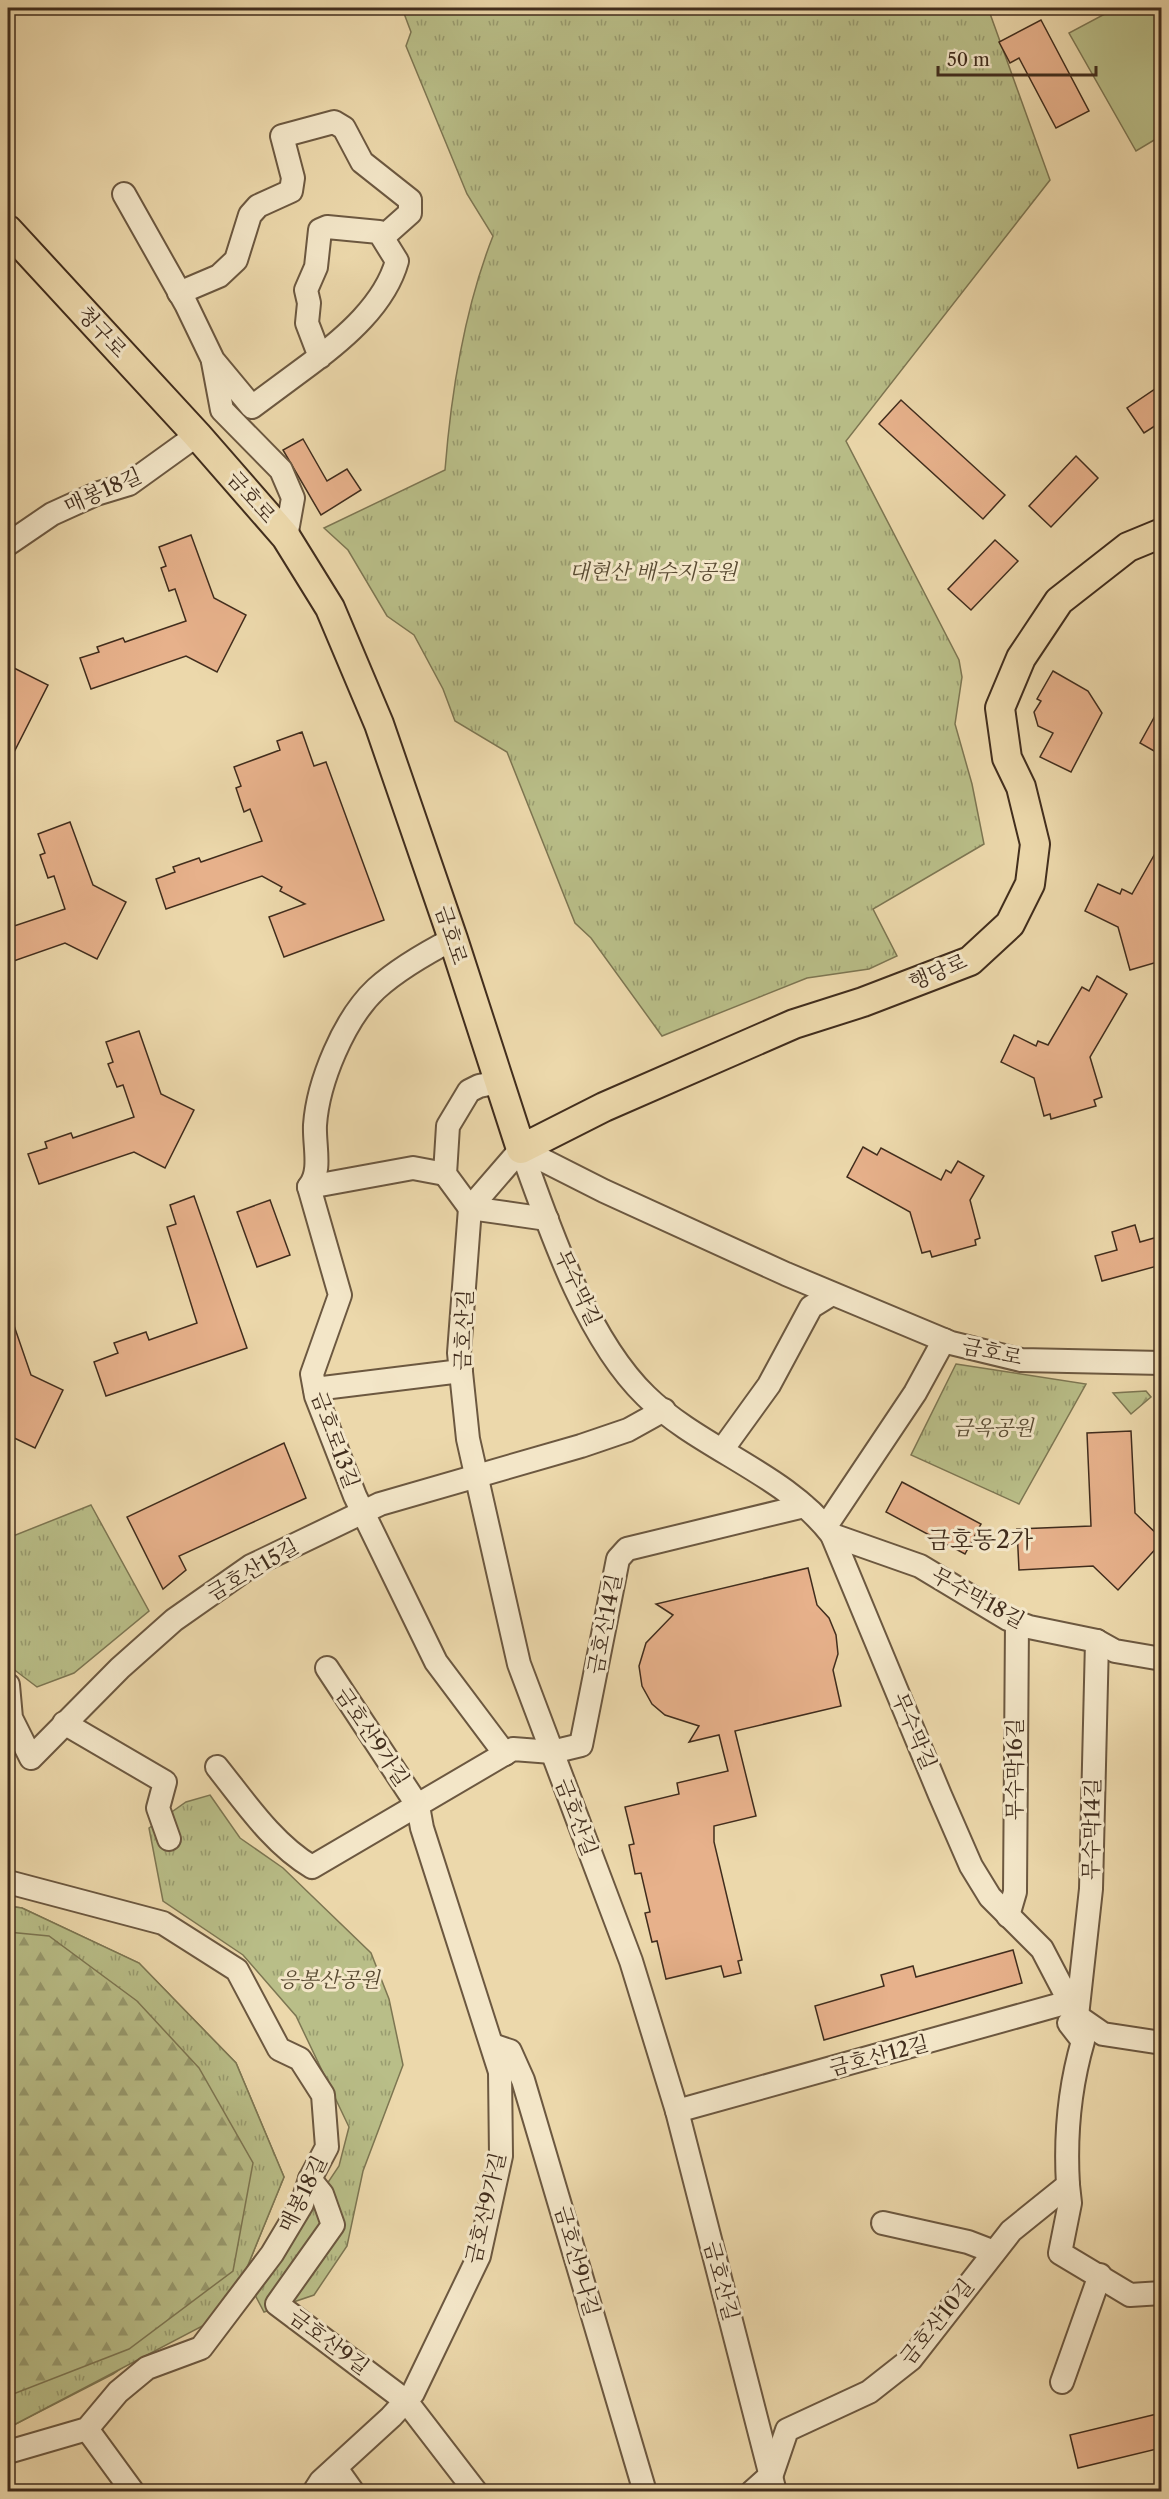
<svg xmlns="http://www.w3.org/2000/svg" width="1169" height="2499" viewBox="0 0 1169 2499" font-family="'Libre Caslon Text','Noto Serif KR',serif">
  <defs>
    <pattern id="forest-firs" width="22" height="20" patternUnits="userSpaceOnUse" patternTransform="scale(1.5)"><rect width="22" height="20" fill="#b9be88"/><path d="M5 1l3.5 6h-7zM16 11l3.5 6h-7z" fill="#989b6f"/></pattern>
    <pattern id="park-tufts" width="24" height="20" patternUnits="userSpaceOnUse" patternTransform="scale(1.5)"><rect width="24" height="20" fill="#b9be88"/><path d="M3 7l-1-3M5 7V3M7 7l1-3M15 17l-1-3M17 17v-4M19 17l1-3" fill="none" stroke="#989b6f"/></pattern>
  </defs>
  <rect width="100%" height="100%" fill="#ecd8ab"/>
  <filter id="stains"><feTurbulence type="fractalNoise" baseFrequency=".00333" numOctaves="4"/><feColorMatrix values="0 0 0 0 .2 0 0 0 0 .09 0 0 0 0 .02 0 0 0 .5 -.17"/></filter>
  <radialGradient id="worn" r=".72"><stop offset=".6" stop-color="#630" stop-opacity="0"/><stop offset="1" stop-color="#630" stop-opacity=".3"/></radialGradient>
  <!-- green -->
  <polygon fill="#b9be88" stroke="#7d7652" stroke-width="1.5" points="1116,8 1157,8 1161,15 1161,136 1136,151 1069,33"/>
  <!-- forest -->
  <g fill="url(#forest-firs)" stroke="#7d7652" stroke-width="1.5">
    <polygon points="1146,1391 1151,1397 1131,1414 1113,1393"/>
    <polygon points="8,1906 22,1908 139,1963 236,2063 284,2177 239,2287 113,2374 8,2428"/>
  </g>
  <!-- park -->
  <g fill="url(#park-tufts)" stroke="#7d7652" stroke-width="1.5">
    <path d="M402,8H988L1050,180L846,441L959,660L962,677L955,724L972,784L984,844L873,909L897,956L869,969L807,978L662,1036L591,938L575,923L507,752L455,721L443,689L414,635L387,616L348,550L324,528L445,470C451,394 465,307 493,236L467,194L406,46L411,32Z"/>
    <polygon points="956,1364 1086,1384 1019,1504 911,1455"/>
    <polygon points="91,1505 149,1611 74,1673 37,1687 8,1665 8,1538"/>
    <polygon points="210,1795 240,1838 283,1868 371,1953 389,1999 403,2065 363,2171 347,2246 314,2295 264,2312 254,2293 339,2166 349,2127 296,2016 243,1955 163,1901 149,1828 186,1802"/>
    <polygon points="8,1906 22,1908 139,1963 236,2063 284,2177 239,2287 212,2321 8,2428 8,2396 129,2349 233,2271 253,2163 199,2068 137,2001 49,1936 8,1932"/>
  </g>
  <!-- building -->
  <g fill="#e7b18b" stroke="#412d1d" stroke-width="1.5">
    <polygon points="1041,20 1089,111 1056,128 1019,58 1010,63 999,42"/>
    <polygon points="1161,385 1161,422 1144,433 1127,408"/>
    <polygon points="901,400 1005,495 983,519 879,424"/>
    <polygon points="303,439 327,481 347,469 361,490 321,515 283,450"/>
    <polygon points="1076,456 1098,478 1051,527 1029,506"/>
    <polygon points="191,535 214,598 246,615 217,672 186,656 91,689 80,658 99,652 97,647 123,638 125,642 186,621 175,589 169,591 161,568 166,566 159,547"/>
    <polygon points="995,540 1018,561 971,610 948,589"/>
    <polygon points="8,665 48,685 8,764"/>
    <polygon points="1053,671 1088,691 1102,713 1071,772 1040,757 1053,733 1038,726 1034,712 1041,701 1037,699"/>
    <polygon points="1161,705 1161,755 1140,743"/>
    <polygon points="302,732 314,766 326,762 384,920 284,957 269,917 305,904 280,891 282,887 262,876 166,909 156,879 175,872 173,867 199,858 201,862 262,841 250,809 244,812 236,788 241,786 234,767 280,750 277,741"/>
    <polygon points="70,822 93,885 126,902 97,959 65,943 8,963 8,928 65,909 54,876 48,878 40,855 45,853 38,834"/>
    <polygon points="1161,843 1161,961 1130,970 1118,927 1085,911 1098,884 1120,894 1122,889 1132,894"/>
    <polygon points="1097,976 1127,994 1090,1057 1102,1097 1094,1100 1096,1106 1051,1119 1050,1114 1044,1116 1034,1078 1001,1062 1014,1035 1036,1046 1038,1041 1048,1045 1082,987 1089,991"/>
    <polygon points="139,1031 161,1094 194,1110 165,1168 134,1152 39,1184 28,1154 47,1148 45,1142 71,1133 73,1138 134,1117 123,1085 117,1087 108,1064 113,1062 106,1042"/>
    <polygon points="863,1147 877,1155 881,1148 941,1180 946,1170 951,1173 958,1161 984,1176 970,1200 980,1238 975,1240 976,1245 932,1257 930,1251 922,1253 910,1212 847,1177"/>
    <polygon points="194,1196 247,1348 106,1396 94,1362 118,1353 114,1343 146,1332 149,1340 197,1323 167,1227 176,1224 170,1205"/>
    <polygon points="270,1200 290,1255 257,1267 237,1212"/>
    <polygon points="1135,1225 1140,1242 1161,1236 1161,1265 1102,1281 1095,1256 1117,1250 1112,1232"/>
    <polygon points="8,1314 10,1314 31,1375 63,1390 35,1448 8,1435"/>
    <polygon points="1131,1431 1135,1513 1161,1538 1161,1543 1118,1590 1093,1566 1019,1570 1017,1529 1091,1526 1087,1433"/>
    <polygon points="284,1443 306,1498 179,1556 186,1570 163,1589 127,1517"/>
    <polygon points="902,1482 981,1524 965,1554 886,1512"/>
    <polygon points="808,1568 817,1605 829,1618 836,1635 838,1654 833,1670 841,1706 735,1731 756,1816 714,1826 714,1842 742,1960 738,1961 741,1973 724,1977 721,1966 666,1979 657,1941 652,1942 645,1913 650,1912 641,1873 635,1874 629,1845 634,1844 625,1807 679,1794 677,1783 728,1771 719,1735 689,1742 699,1726 665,1715 652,1704 642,1686 639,1666 646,1643 673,1615 656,1604"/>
    <polygon points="1013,1950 1022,1983 824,2040 815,2006 884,1986 881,1975 913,1966 916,1977"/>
    <polygon points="1161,2413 1161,2448 1078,2468 1070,2435"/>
  </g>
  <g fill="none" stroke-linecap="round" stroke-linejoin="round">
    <defs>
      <g id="minor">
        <path d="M124,194L186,304L213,360L252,407L310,364C345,338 385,304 397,261L379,232L327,227L320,230L316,267L306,290L309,303L307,323L320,357"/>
        <polyline points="179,293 219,276 236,260 250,215 258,206 291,191 293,178 282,136 334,122 344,128 362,162 410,200 410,213 383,237"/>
        <polyline points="213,362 222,410 281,470 293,498 286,537"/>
        <polyline points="8,544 52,514 96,494 129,484 197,435"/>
        <path d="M453,939C426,953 398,969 376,989C344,1019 318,1082 315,1125C314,1146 322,1171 309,1187L340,1295L312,1374L316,1396L355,1496L436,1662L505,1754"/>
        <polyline points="499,1082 479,1086 469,1091 448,1126 445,1174 470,1208 547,1219"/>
        <polyline points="521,1149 470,1208 459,1353 468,1439 519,1664 631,1961 677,2111 775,2492"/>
        <path d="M521,1149C549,1227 586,1338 646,1396C700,1449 786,1474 832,1535L940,1795L971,1866L990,1897L1042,1949L1077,2016L1103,2034L1162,2043"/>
        <polyline points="521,1149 604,1191 786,1274 951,1343 1021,1360 1162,1363"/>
        <polyline points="309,1187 413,1168 445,1174"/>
        <polyline points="315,1389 461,1371"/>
        <polyline points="722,1450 769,1385 811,1307 832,1294"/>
        <polyline points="826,1526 915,1393 944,1340"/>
        <polyline points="832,1535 920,1566 1008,1619 1029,1627 1097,1641 1115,1651 1162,1659"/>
        <polyline points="8,1685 11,1718 31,1758 120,1668 174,1620 251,1566 380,1504 581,1446 628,1430 664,1410"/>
        <polyline points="64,1723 165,1782 158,1808 169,1839"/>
        <path d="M217,1767C245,1802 273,1844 312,1867L513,1749L552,1752L581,1745L618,1559L627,1549L804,1506"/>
        <polyline points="8,1882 163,1923 237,1970 279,2049 300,2059 323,2095 327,2147 310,2179 302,2204 272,2254 201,2348 147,2368 118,2392 87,2429 8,2452"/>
        <polyline points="1008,1916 1015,1892 1017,1622"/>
        <polyline points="1077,2016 1091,1889 1097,1641"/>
        <polyline points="492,2045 510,2051 523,2080 645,2492"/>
        <polyline points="677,2111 1065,2003 1077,2016"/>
        <polyline points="310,2179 322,2194 333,2225 277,2304 406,2401 476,2492"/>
        <polyline points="1068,2185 1070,2203 1060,2253 1130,2295 1162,2293"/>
        <polyline points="883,2223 968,2242 994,2252"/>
        <polyline points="1062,2382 1100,2275"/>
        <polyline points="87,2429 133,2492"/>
        <polyline points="336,2468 353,2492"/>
        <polyline points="314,2492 321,2481 391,2417 413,2393 479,2256 501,2156 500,2072 422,1828 418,1806 327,1668"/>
        <path d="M752,2492L772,2474L787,2430L869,2392L911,2359L1011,2231L1068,2185C1065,2135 1069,2089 1083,2041L1069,2023L1077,2016"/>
      </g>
      <polyline id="major" points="8,230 197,435 286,537 330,608 379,724 453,939 521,1149 604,1107 794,1024 863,1002 970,961 1010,924 1030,884 1035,844 1021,787 1007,758 1000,708 1021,658 1059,601 1128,547 1162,533"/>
    </defs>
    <!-- minor casing -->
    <use href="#minor" stroke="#6c5840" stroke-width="26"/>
    <!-- major casing -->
    <use href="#major" stroke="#412d1d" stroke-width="32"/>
    <!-- minor -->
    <use href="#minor" stroke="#f3e6c8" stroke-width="22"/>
    <!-- major -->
    <use href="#major" stroke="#ecd8ab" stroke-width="28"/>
  </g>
  <g text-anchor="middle" stroke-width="6" stroke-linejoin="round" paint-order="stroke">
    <!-- street labels -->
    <g font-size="21" fill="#412d1d" stroke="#f3e6c8">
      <text transform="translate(102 332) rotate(47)" y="7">청구로</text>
      <text transform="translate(103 491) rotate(-24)" y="7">매봉18길</text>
      <text transform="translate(251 497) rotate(49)" y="7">금호로</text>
      <text transform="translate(451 935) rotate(72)" y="7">금호로</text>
      <text transform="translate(938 972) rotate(-23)" y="7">행당로</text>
      <text transform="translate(578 1288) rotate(65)" y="7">무수막길</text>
      <text transform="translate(464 1330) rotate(-88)" y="7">금호산길</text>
      <text transform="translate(992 1352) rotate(12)" y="7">금호로</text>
      <text transform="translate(335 1440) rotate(70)" y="7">금호로13길</text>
      <text transform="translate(253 1570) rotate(-30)" y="7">금호산15길</text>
      <text transform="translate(978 1598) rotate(29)" y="7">무수막18길</text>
      <text transform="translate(605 1624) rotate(-79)" y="7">금호산14길</text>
      <text transform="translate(914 1731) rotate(67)" y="7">무수막길</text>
      <text transform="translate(372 1737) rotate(56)" y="7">금호산9가길</text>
      <text transform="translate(1015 1769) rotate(-90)" y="7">무수막16길</text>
      <text transform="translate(576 1817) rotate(69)" y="7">금호산길</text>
      <text transform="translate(1092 1829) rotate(-89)" y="7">무수막14길</text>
      <text transform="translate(879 2056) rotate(-15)" y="7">금호산12길</text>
      <text transform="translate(303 2194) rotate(-64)" y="7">매봉18길</text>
      <text transform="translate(486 2208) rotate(-77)" y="7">금호산9가길</text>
      <text transform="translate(577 2261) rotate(74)" y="7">금호산9나길</text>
      <text transform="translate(721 2281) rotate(75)" y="7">금호산길</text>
      <text transform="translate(937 2322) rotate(-51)" y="7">금호산10길</text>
      <text transform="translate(329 2342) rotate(37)" y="7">금호산9길</text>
    </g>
    <!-- park labels -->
    <g font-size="21" font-style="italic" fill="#594a32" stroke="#f3e6c8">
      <text x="653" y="579">대현산 배수지공원</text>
      <text x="993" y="1435">금옥공원</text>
      <text x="329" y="1987">응봉산공원</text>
    </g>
    <!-- quarter labels -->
    <g font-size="24" fill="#412d1d" stroke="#f3e6c8">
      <text x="980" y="1548">금호동2가</text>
    </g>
  </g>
  <!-- margin -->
  <rect width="1169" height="2499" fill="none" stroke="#ecd8ab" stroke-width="30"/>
  <rect x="9" y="9" width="1151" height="2481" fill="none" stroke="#412d1d" stroke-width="3"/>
  <rect x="15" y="15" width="1139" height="2469" fill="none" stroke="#412d1d" stroke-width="1.5"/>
  <!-- scale -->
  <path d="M938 66v9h158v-9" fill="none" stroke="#412d1d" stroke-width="3"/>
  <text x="947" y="66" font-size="18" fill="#412d1d" stroke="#f3e6c8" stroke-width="4.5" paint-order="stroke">50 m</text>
  <rect width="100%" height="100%" filter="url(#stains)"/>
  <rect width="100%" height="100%" fill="url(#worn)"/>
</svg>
